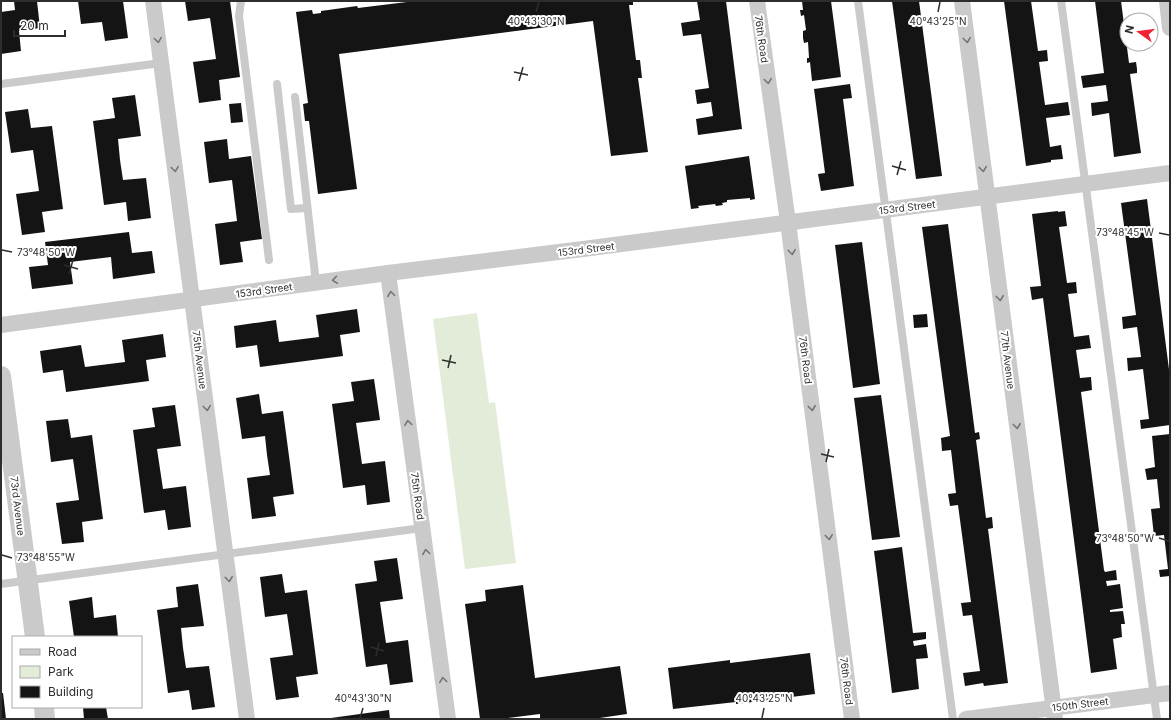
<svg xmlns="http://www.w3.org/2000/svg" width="1171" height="720" viewBox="0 0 1171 720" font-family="Inter,sans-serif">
  <rect width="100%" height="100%" fill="#fff"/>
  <!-- green -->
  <polygon fill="#e3ecd9" points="477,313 489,403 495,402 516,563 465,569 433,319"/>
  <!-- building -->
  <g fill="#141414">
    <polygon points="14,1 37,1 40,28 19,31 21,51 1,54 1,12 15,10"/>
    <polygon points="78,1 123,1 128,38 105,41 102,22 81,24"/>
    <polygon points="185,1 230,1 240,77 219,80 221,100 199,103 193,62 216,59 210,18 188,21"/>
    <polygon points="415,1 633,1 633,5 629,5 636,60 640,60 642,78 638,78 648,152 611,156 593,21 339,54 357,189 318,194 309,121 305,121 303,104 308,103 296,12 312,10 313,14 321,13 321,11 357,6 358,8"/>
    <polygon points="697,1 726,1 742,129 698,135 696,119 713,116 711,102 697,104 695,90 709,88 701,34 683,36 681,23 700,20"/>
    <polygon points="802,1 831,1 841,77 812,81 810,62 807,63 807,58 809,58 808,42 804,43 803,38 803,31 806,30 804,15 801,16 800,10 803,10"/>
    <polygon points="892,1 919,1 942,176 916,179"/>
    <polygon points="1004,1 1031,1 1038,51 1047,50 1048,61 1039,62 1045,105 1068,102 1070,115 1046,118 1050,147 1061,145 1063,159 1051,160 1051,162 1026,166"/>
    <polygon points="1095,1 1121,1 1129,63 1136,62 1137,69 1137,73 1130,74 1141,153 1114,157 1109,113 1092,116 1091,103 1108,101 1106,85 1083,88 1081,76 1104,73"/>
    <polygon points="850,84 852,98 843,99 854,186 821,191 818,174 825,173 814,89"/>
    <polygon points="135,95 141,136 118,139 120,160 123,180 146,178 151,218 128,221 126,202 104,205 93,121 115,118 112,98"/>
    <polygon points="241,103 243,122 231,123 229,104"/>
    <polygon points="28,109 31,128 52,126 63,209 42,212 45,232 22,235 16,194 39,191 33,150 11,153 5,112"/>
    <polygon points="227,139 229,159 251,156 262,239 240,242 243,262 220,265 215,224 237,221 232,180 209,183 204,142"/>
    <polygon points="749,156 755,199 750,200 750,198 727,200 727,202 722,203 723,205 716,206 715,204 698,206 699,208 691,209 685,166"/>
    <polygon points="1147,199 1170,377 1170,425 1141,429 1140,420 1149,419 1143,369 1128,371 1127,358 1141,357 1137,327 1123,329 1122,317 1136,315 1121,203"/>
    <polygon points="1058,211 1058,212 1065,211 1067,226 1059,227 1067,283 1076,282 1077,293 1068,294 1074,337 1089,335 1091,348 1076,350 1080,378 1091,377 1092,390 1081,392 1104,570 1105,572 1116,570 1117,580 1106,581 1107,586 1120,584 1123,608 1110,610 1110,612 1123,611 1125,624 1121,624 1122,637 1113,639 1117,669 1091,673 1043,298 1032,300 1030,287 1041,286 1032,214"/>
    <polygon points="948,224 975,433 979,432 980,439 976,440 986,518 992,517 993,528 988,529 1008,683 984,686 983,683 965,686 963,673 980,671 972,615 963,616 961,603 971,602 958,505 950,506 948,494 956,493 951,450 942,451 941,438 950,436 922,227"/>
    <polygon points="129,232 132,253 152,251 155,273 113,279 111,257 70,262 73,284 32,289 29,267 48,265 45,242"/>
    <polygon points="862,242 880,384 853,388 835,245"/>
    <polygon points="357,309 360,332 340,335 343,356 260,367 257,345 236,348 234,326 276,320 279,342 319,337 316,315"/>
    <polygon points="927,314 928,327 914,328 913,315"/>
    <polygon points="163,334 166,357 146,360 149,381 66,392 63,370 43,373 40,351 81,345 85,367 125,362 122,340"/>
    <polygon points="374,379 380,420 356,423 362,464 385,461 390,502 367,505 365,485 343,488 332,404 354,401 351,382"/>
    <polygon points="259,394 262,414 283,411 294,494 273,497 276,516 252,519 247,478 270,475 267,455 265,436 242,439 236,398"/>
    <polygon points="881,395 900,537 872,540 854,398"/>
    <polygon points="175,405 181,446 157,449 163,489 186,486 191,527 168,530 165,510 144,513 133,430 155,427 152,408"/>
    <polygon points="68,419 71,438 92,435 103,519 82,522 84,542 62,544 56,503 79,500 73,459 51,462 46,421"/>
    <polygon points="1170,434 1170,576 1160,577 1159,570 1168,569 1164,535 1154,536 1151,509 1160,508 1157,479 1147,480 1145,469 1155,467 1152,436"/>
    <polygon points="902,547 913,633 926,632 926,639 913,641 914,646 926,644 928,658 916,659 919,689 892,693 874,551"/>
    <polygon points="397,558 403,599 380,602 383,623 386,643 408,640 413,682 390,685 387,664 366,667 355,584 377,581 374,561"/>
    <polygon points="282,574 285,593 307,590 318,674 296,677 299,697 276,700 270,658 293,655 287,614 265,617 260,577"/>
    <polygon points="198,584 204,626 181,628 183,648 186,668 209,666 215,707 192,710 189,690 168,693 157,610 178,607 176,587"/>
    <polygon points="523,585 535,678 620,666 627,714 593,719 540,719 540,714 501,719 480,719 465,604 486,601 485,590"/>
    <polygon points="92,597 94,618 116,615 118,637 74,637 69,601"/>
    <polygon points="810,653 815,694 736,704 736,702 673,709 668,668 730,660 730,663"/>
    <polygon points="1,693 3,693 6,719 1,719"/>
    <polygon points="83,707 106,707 108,719 84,719"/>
    <polygon points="389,710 390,719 331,719 331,718"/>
  </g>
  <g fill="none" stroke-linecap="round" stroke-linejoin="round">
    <!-- service -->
    <g stroke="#cacaca" stroke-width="8">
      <polyline points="241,1 239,16 269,260"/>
      <polyline points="858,1 953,719"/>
      <polyline points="1061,1 1157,719"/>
      <polyline points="1,84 161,63"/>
      <polyline points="277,84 291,209 307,208"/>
      <polyline points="295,97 316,283"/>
      <polyline points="1,584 422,528"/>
    </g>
    <!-- minor -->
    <g stroke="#cacaca" stroke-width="16">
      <polyline points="153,1 247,719"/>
      <polyline points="757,1 788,222 852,719"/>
      <polyline points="962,1 1055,719"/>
      <polyline points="1167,1 1170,28"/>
      <polyline points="388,273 448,719"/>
      <polyline points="1,325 388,273 583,249 1170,173"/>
      <polyline points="966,719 1170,693"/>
    </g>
    <!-- tertiary -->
    <g stroke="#cacaca" stroke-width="20">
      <polyline points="1,376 35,637"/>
      <polyline points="44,707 45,719"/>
    </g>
  </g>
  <!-- one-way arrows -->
  <defs><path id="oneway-chevron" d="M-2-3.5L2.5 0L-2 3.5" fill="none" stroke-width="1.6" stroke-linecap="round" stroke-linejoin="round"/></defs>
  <g stroke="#747474">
    <use href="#oneway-chevron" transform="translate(158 40) rotate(82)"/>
    <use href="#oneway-chevron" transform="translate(967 40) rotate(83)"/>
    <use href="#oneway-chevron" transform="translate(768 81) rotate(82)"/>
    <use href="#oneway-chevron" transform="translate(175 169) rotate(82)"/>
    <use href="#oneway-chevron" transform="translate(983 169) rotate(83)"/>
    <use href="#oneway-chevron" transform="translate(792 252) rotate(83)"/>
    <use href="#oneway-chevron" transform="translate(335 280) rotate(172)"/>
    <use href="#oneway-chevron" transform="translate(391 294) rotate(-98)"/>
    <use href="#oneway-chevron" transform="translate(1000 298) rotate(83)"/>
    <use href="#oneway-chevron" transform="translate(207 408) rotate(83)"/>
    <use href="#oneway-chevron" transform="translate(812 408) rotate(83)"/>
    <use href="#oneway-chevron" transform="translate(408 423) rotate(-98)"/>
    <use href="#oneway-chevron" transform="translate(1017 426) rotate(83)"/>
    <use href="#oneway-chevron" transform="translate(829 537) rotate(83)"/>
    <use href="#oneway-chevron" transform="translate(426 552) rotate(-98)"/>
    <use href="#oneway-chevron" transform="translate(229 579) rotate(83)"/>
    <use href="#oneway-chevron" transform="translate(443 680) rotate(-98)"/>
  </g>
  <!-- ticks -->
  <path fill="none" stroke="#2d2d2d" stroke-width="1.5" d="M536,12L539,2M938,12L940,2M514,72L528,75M519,81L523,67M892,166L906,170M897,175L901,161M1159,233L1169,235M2,250L12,252M64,265L78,269M69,274L73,260M442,360L456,363M448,368L451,355M821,454L834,457M826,462L829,449M1159,538L1169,541M2,555L12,558M371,647L384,651M376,656L379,642M360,718L363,708M762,718L764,708"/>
  <g text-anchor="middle" stroke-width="4" stroke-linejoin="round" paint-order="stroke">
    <!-- street labels -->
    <g font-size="10" fill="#2d2d2d" stroke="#fff">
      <text transform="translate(762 39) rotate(82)" y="4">76th Road</text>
      <text transform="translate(907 207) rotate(-7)" y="4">153rd Street</text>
      <text transform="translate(586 249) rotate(-7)" y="4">153rd Street</text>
      <text transform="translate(264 290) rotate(-8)" y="4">153rd Street</text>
      <text transform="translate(200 360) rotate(83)" y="4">75th Avenue</text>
      <text transform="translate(806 360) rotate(83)" y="4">76th Road</text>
      <text transform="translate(1008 360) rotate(83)" y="4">77th Avenue</text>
      <text transform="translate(418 496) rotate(82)" y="4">75th Road</text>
      <text transform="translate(18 506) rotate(83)" y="4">73rd Avenue</text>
      <text transform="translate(847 681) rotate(83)" y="4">76th Road</text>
      <text transform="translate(1080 704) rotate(-7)" y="4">150th Street</text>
    </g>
  </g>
  <g font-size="10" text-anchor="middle" fill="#2d2d2d" stroke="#fff" stroke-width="4" stroke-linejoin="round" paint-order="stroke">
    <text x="536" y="25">40°43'30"N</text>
    <text x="938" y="25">40°43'25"N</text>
    <text x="1125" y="236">73°48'45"W</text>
    <text x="46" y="256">73°48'50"W</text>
    <text x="1125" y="542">73°48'50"W</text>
    <text x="46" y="561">73°48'55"W</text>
    <text x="363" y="702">40°43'30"N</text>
    <text x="764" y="702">40°43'25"N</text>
  </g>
  <!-- border -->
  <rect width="1171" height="720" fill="none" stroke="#2d2d2d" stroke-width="4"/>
  <!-- legend -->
  <rect x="12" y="636" width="130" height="72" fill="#ffffff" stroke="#ababab"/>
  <rect x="20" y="649" width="20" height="6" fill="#cacaca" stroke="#ababab"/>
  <text x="48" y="656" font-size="12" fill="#2d2d2d">Road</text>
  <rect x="20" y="666" width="20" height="12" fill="#e3ecd9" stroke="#ababab"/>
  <text x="48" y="676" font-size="12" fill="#2d2d2d">Park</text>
  <rect x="20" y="686" width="20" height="12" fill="#141414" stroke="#ababab"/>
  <text x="48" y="696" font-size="12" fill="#2d2d2d">Building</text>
  <!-- north arrow -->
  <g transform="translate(1139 32) rotate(284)"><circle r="19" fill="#ffffff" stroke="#ababab"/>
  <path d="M0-3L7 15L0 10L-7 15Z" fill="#f12234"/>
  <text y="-6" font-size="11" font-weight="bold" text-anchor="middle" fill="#2d2d2d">N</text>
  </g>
  <!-- scale -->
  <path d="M14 30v6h51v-6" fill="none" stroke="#2d2d2d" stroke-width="2"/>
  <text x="20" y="30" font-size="12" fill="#2d2d2d" stroke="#ffffff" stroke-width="3" paint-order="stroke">20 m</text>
</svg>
